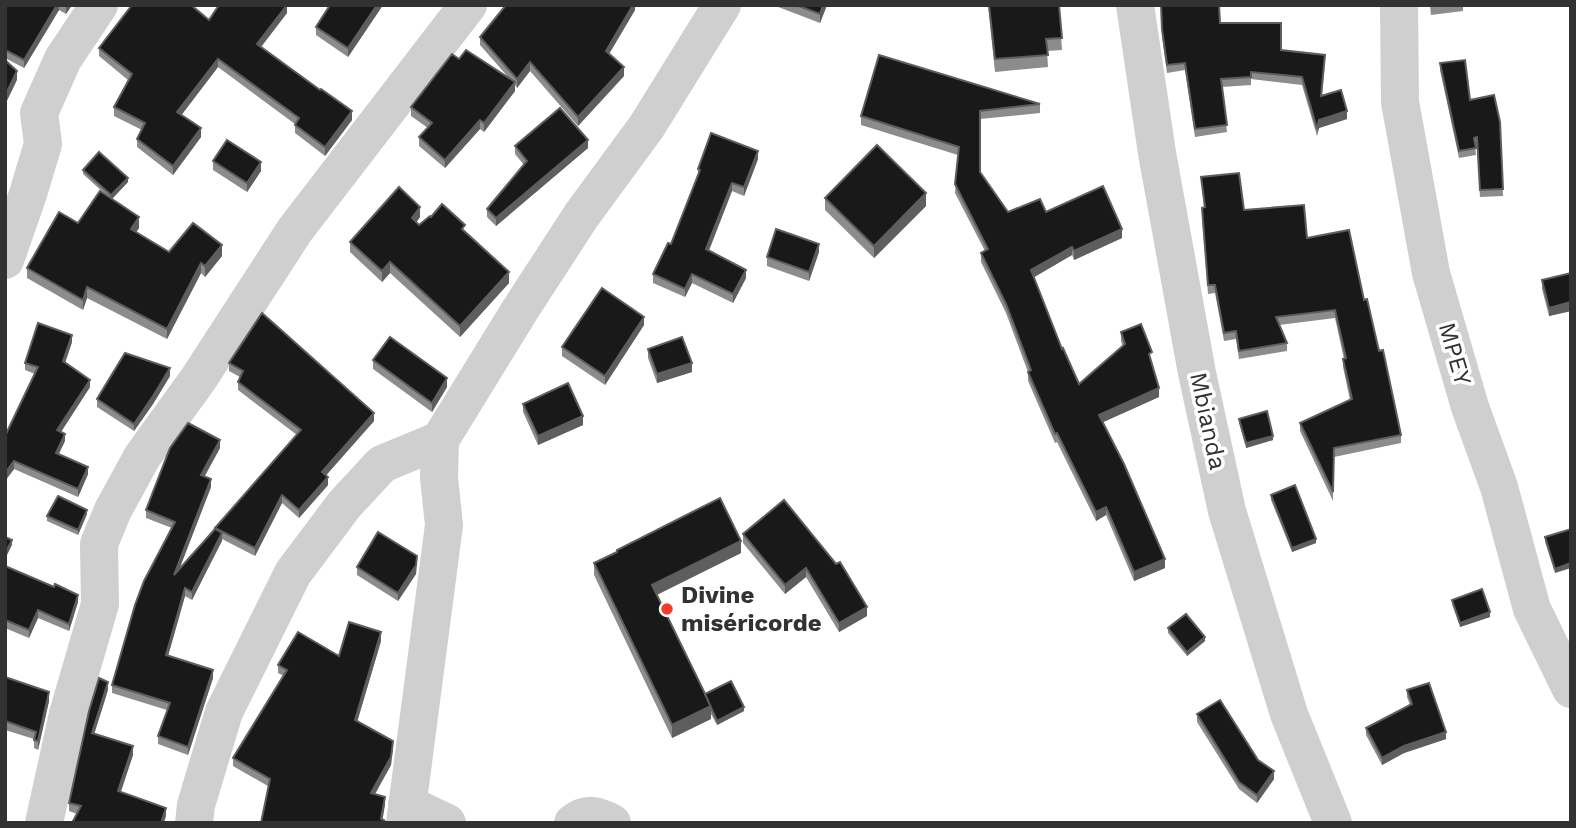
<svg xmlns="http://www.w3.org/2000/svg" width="1576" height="828" viewBox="0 0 1576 828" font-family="'Work Sans',sans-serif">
  <rect width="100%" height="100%" fill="#fff"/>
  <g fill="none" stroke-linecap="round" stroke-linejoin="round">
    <!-- minor -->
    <g stroke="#cfcfcf" stroke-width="38">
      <polyline points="1135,5 1157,153 1197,373 1227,511 1289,714 1333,823"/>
      <polyline points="1399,5 1400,102 1431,273 1470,407 1499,487 1532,609 1571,689"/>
      <polyline points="5,260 28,194 43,144 39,113 63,59 99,5"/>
      <polyline points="407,804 447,823"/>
      <polyline points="44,823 68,714 100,604 99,544 113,510 142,457 199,378 295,230 468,5"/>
      <polyline points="194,823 196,805 224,712 293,573 344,505 382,464 440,440"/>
      <polyline points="405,823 444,525 439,478 440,440 520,310 581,216 647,126 722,5"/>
      <path d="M573,823C587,812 597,815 612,823"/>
    </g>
  </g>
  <!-- wall -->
  <g fill="#8c8c8c">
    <polygon points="5,5 72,5 66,14 59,10 24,68 5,58"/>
    <polygon points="383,5 348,57 316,35 316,27"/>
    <polygon points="635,5 635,10 609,54 624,76 578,126 530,71 517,88 515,85 515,91 484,132 480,129 445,168 419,146 419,137 428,128 411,116 411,107 459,59 509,78 480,45 480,37"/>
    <polygon points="773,5 827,5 820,23"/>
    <polygon points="988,5 1059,5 1062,50 1047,51 1048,67 995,72"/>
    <polygon points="1161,5 1220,23 1281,50 1325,62 1322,96 1347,119 1319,128 1317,136 1302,85 1251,79 1251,85 1222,87 1227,132 1195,137 1185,70 1167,73 1162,37"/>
    <polygon points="1430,5 1463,5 1463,11 1431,15"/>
    <polygon points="287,13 261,47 352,120 325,156 295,133 295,124 218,67 181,115 201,137 173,175 137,147 137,139 142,130 114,116 114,107 128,80 99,56 99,48 209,20"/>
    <polygon points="1440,63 1470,100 1500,122 1503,196 1480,197 1477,144 1475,144 1476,155 1459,158 1440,70"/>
    <polygon points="1040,104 1040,113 980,119 980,172 1008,212 1046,212 1122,238 1074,260 1072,255 1034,277 1062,349 1079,384 1123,347 1121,341 1121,332 1152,361 1151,362 1159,397 1103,422 1165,568 1134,581 1106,515 1096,521 1057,442 1055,443 1028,381 1028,372 1006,313 981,262 981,253 985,251 955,193 958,155 861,125 861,116"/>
    <polygon points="515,146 588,148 496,226 487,217 487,209 524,165 515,154"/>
    <polygon points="758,159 744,196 732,191 709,251 746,278 733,303 692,283 685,297 653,283 653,274 671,244 698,178 698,169"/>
    <polygon points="213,161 261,171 247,192 213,170"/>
    <polygon points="83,170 128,182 112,199 139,228 136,232 169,252 222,256 205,277 201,273 167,339 87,298 83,310 27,278 27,268 78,223 104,193 83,174"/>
    <polygon points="1201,177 1244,210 1307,238 1364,300 1401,435 1401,443 1334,457 1333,501 1300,431 1300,423 1350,400 1343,367 1343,359 1344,359 1335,318 1279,325 1287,343 1287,351 1239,359 1236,339 1224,341 1215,293 1208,294 1202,216 1202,208 1204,207"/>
    <polygon points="825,198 926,206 874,258 825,210"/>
    <polygon points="420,217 416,222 419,225 465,232 509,283 460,337 390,273 382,282 350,252 350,242"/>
    <polygon points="819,252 809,281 767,266 767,257"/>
    <polygon points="1571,273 1571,311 1549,316 1542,289 1542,280"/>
    <polygon points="644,325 605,385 562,356 562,347"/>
    <polygon points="72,342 65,363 90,387 61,432 65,441 58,454 88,474 78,497 14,469 5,481 35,374 25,370 25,363"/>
    <polygon points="648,349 692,372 657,383 648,358"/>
    <polygon points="373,360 447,387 432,412 373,369"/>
    <polygon points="229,363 374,421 326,475 328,485 299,518 282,503 255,556 222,539 192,600 185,596 168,656 213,678 188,755 158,744 158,736 167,710 112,693 112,685 172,528 146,518 146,510 220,448 205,476 211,487 179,569 297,435 238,390 238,382 240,377 229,371"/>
    <polygon points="170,376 153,404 134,431 97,407 97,399"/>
    <polygon points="523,404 583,425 538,445 523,412"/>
    <polygon points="1239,419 1273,440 1246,448 1239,423"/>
    <polygon points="1271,495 1316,543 1292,552 1271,500"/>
    <polygon points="87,514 78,535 47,521 47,516"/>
    <polygon points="1571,529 1555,573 1545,542 1545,537"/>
    <polygon points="743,534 836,564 867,616 839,632 806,577 785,594 743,543"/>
    <polygon points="741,553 657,595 705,694 744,711 717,725 711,714 711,719 672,738 594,575 594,563"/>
    <polygon points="417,565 416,574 398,601 357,575 357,567"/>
    <polygon points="5,566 54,587 78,602 69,631 38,618 29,638 5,628"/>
    <polygon points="1452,600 1490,617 1460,627 1452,604"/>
    <polygon points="1168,628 1205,641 1187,656 1168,633"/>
    <polygon points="381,641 357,722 393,749 391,765 375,794 385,805 268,786 233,766 233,758 284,676 278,673 278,665 339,656"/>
    <polygon points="5,677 49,701 38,750 34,748 34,739 5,730"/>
    <polygon points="108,690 94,734 133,755 121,792 166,816 77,814 69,811 69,803"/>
    <polygon points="1407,690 1446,739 1404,753 1382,765 1366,735 1366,728 1410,705 1407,697"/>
    <polygon points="1197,714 1258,760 1274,779 1257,803 1239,789 1197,722"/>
  </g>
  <!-- shaded-wall -->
  <g fill="#5e5e5e">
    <polygon points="57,5 59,5 59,10 24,68 24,60"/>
    <polygon points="72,5 66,14 66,6"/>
    <polygon points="287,5 287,13 257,52 257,44"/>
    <polygon points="377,5 383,5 348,57 348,48"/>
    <polygon points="633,5 635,5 635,10 606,59 606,51"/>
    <polygon points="823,5 827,5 820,23 820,14"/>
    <polygon points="218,59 218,67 177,121 177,112"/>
    <polygon points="530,62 530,71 517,88 517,79"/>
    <polygon points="624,67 624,76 578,126 578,117"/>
    <polygon points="17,71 17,80 5,105 5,96"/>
    <polygon points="515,82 515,91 484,132 484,123"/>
    <polygon points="352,111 352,120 325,156 325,147"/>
    <polygon points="1347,111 1347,119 1319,128 1317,136 1319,120"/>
    <polygon points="480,120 480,129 445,168 445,160"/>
    <polygon points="201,128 201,137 173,175 173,166"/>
    <polygon points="588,140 588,148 496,226 496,218"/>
    <polygon points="758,151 758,159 744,196 744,187"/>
    <polygon points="261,162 261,171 247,192 247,183"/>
    <polygon points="128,178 128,182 111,200 111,195"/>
    <polygon points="732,183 732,191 706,257 706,249"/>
    <polygon points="926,193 926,206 874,258 874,246"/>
    <polygon points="420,207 420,217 412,229 412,218"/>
    <polygon points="139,217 139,228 131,240 131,229"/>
    <polygon points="1122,229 1122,238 1074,260 1074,251"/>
    <polygon points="819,244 819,252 809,281 809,272"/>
    <polygon points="222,245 222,256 205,277 205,266"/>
    <polygon points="1072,247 1072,255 1031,279 1031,270"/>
    <polygon points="390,262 390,273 382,282 382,271"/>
    <polygon points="201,263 201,273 167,339 167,329"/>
    <polygon points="746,270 746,278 733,303 733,294"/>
    <polygon points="509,272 509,283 460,337 460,326"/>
    <polygon points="692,274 692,283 685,297 685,289"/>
    <polygon points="87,287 87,298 83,310 83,300"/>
    <polygon points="1571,302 1571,311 1549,316 1549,308"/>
    <polygon points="644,317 644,325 605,385 605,376"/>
    <polygon points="72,335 72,342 63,369 63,361"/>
    <polygon points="692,363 692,372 657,383 657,374"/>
    <polygon points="170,368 170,376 153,404 134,431 134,424"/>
    <polygon points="447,378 447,387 432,412 432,403"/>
    <polygon points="90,380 90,387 57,438 57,430"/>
    <polygon points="1159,388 1159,397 1099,424 1099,415"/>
    <polygon points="374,413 374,421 322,480 322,472"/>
    <polygon points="583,416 583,425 538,445 538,436"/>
    <polygon points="65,434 65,441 56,460 56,453"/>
    <polygon points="1273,436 1273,440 1246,448 1246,443"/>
    <polygon points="220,440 220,448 201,482 201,475"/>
    <polygon points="14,461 14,469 5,481 5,473"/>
    <polygon points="88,467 88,474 78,497 78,489"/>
    <polygon points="328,477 328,485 299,518 299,510"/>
    <polygon points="211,479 211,487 174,583 174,575"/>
    <polygon points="282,495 282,503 255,556 255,548"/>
    <polygon points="1106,507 1106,515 1096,521 1096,512"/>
    <polygon points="87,510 87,514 78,535 78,530"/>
    <polygon points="222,533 222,541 192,600 192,592"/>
    <polygon points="1316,539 1316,543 1292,552 1292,548"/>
    <polygon points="12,540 12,545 5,559 5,554"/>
    <polygon points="741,541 741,553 652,597 652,585"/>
    <polygon points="417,556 416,574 398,601 398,593"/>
    <polygon points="1165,559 1165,568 1134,581 1134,572"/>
    <polygon points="1571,563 1571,568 1555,573 1555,569"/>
    <polygon points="806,568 806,577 785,594 785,585"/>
    <polygon points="185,588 185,596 166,663 166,655"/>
    <polygon points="78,595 78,602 69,631 69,624"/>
    <polygon points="867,607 867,616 839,632 839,623"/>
    <polygon points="38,610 38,618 29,638 29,630"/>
    <polygon points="1490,612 1490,617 1460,627 1460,623"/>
    <polygon points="381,632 381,641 355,729 355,720"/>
    <polygon points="1205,637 1205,641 1187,656 1187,652"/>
    <polygon points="213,670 213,678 188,755 188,747"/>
    <polygon points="108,682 108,690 92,741 92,733"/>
    <polygon points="49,692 49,701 38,750 38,741"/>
    <polygon points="711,706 711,719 672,738 672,725"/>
    <polygon points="744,707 744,711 717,725 717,721"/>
    <polygon points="1446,732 1446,739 1404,753 1382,765 1382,758 1404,746"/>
    <polygon points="393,741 391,765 371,801 371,793"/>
    <polygon points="133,746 133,755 118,799 118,791"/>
    <polygon points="1274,771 1274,779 1257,803 1257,795"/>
    <polygon points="385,797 385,805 382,823 381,819"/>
    <polygon points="166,808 166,816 164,823 161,823"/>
  </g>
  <!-- building -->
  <g fill="#191919" stroke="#5e5e5e" stroke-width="2">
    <polygon points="5,5 57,5 24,60 5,50"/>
    <polygon points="132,5 191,5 209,20 219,5 287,5 257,44 320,90 321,89 352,111 325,147 295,125 299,118 218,59 177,112 201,128 173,166 137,139 145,123 114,107 132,74 99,48"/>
    <polygon points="330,5 377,5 348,48 316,27"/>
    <polygon points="506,5 633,5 606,51 624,67 578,117 530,62 517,79 480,37"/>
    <polygon points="796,5 823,5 820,14"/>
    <polygon points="989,5 1059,5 1062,38 1046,39 1048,55 995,59"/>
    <polygon points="1161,5 1219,5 1220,23 1281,23 1281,50 1325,55 1321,96 1341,90 1347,111 1319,120 1317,129 1302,77 1251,72 1251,77 1221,79 1227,125 1195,129 1185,63 1167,65 1162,29"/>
    <polygon points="466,50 515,82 484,123 480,120 445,160 419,137 432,123 411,107 452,54 459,59"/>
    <polygon points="879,55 1040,104 980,111 980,172 1008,212 1040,199 1046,212 1103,186 1122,229 1074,251 1072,247 1031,270 1062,349 1063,348 1079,384 1125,344 1121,332 1141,324 1152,352 1149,354 1159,388 1099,415 1124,464 1165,559 1134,572 1106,507 1096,512 1057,433 1055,434 1028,372 1031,370 1006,304 981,253 988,249 955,184 959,147 861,116"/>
    <polygon points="5,60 17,71 5,96"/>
    <polygon points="1465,60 1470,100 1494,95 1500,122 1503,189 1480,190 1477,137 1474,138 1476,148 1459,151 1440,63"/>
    <polygon points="560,108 588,140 496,218 487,209 527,161 515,146"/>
    <polygon points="711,133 758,151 744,187 732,183 706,249 746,270 733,294 692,274 685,289 653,274 668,243 671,244 700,170 698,169"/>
    <polygon points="227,140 261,162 247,183 213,161"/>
    <polygon points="877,145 926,193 874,246 825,198"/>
    <polygon points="99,152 128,178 111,195 83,170"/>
    <polygon points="1239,173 1244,210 1304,205 1307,238 1349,230 1364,300 1367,299 1379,351 1383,350 1401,435 1334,448 1333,492 1300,423 1352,399 1343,359 1346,358 1335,310 1276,317 1287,343 1239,351 1236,331 1224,333 1215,285 1208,285 1202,208 1205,207 1201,177"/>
    <polygon points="399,187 420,207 412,218 419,225 430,216 431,217 442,204 465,225 462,229 509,272 460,326 390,262 382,271 350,242"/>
    <polygon points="100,191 139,217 131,229 169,252 193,223 222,245 205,266 201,263 167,329 87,287 83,300 27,268 59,212 78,223"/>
    <polygon points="776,229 819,244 809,272 767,257"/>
    <polygon points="1571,273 1571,302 1549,308 1542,280"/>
    <polygon points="602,288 644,317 605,376 562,347"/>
    <polygon points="262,313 374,413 322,472 328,477 299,510 282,495 255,548 215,528 301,430 238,382 243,371 229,363"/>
    <polygon points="38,323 72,335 63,361 90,380 57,430 65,434 56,453 88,467 78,489 14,461 5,473 5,436 38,367 25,363"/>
    <polygon points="390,337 447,378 432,403 373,360"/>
    <polygon points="682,337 692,363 657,374 648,349"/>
    <polygon points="125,353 170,368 153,396 134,424 97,399"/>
    <polygon points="568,383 583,416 538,436 523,404"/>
    <polygon points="1267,411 1273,436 1246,443 1239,419"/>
    <polygon points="188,423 220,440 201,475 211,479 174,575 215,529 222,533 192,592 185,588 166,655 213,670 188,747 158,736 170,703 112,685 135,605 144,581 175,522 146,510 170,448"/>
    <polygon points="1295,485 1316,539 1292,548 1271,495"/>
    <polygon points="58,496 87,510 78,530 47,516"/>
    <polygon points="720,498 741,541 652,585 711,706 672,725 594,563 617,552 617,550"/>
    <polygon points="784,500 836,564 840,562 867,607 839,623 806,568 785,585 743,534"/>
    <polygon points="1571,529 1571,563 1555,569 1545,537"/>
    <polygon points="378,532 417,556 416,565 398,593 357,567"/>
    <polygon points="5,537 12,540 5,554"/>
    <polygon points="5,566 54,587 55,584 78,595 69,624 38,610 29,630 5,620"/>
    <polygon points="1482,589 1490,612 1460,623 1452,600"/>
    <polygon points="1186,614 1205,637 1187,652 1168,628"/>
    <polygon points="349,622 381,632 355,720 393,741 391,757 371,793 385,797 381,819 384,820 386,823 261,823 270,779 233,758 287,670 278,665 298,632 339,656"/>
    <polygon points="5,677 49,692 38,741 34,740 36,732 5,721"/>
    <polygon points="99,678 108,682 92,733 133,746 118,791 166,808 161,823 72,823 81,806 69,803 89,711"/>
    <polygon points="731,681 744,707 717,721 705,694"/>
    <polygon points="1429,683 1446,732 1404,746 1382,758 1366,728 1412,704 1407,690"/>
    <polygon points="1220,700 1258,760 1274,771 1257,795 1239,782 1197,714"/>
  </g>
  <!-- markers -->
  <circle fill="#f33d2a" stroke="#fff" stroke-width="2.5" cx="667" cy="609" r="7"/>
  <g text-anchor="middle" stroke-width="7" stroke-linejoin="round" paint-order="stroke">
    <!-- street labels -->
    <g font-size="24" fill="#323232" stroke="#fff">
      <text transform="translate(1455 354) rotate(74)" y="8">MPEY</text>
      <text transform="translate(1208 421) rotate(78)" y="8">Mbianda</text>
    </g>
    <!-- poi labels -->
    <g font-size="24" font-weight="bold" fill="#323232" stroke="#fff" text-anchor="start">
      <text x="681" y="603">Divine<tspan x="681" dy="28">miséricorde</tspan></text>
    </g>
  </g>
  <!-- border -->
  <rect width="1576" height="828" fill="none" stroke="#323232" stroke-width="14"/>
</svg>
